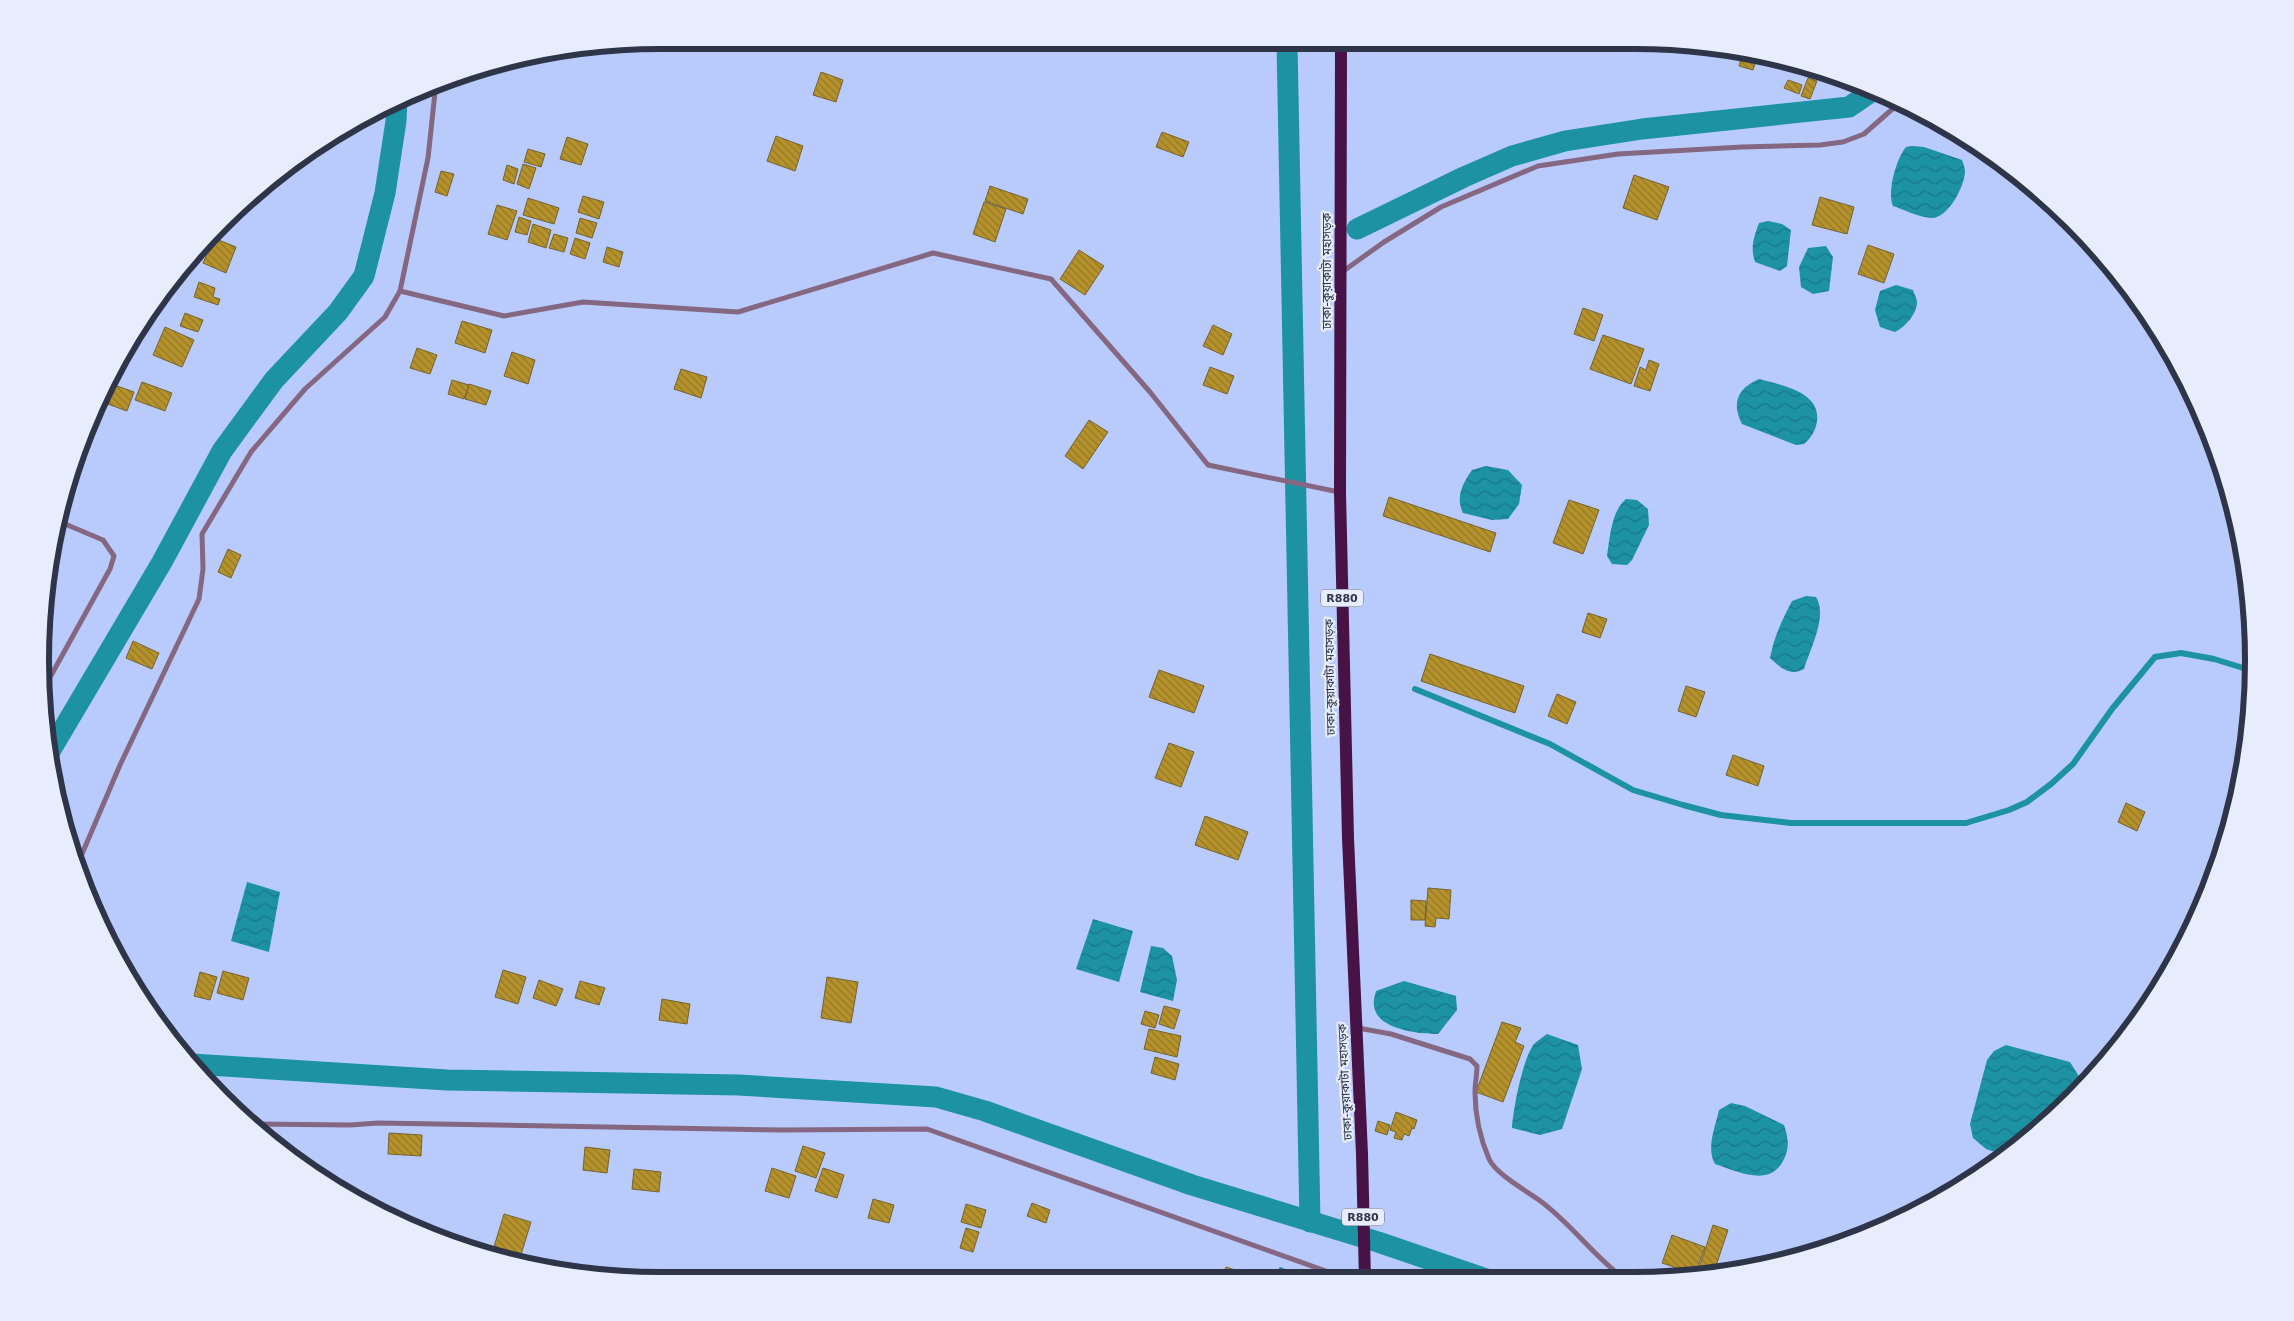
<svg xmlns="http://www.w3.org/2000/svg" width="2294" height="1321" viewBox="0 0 2294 1321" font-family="'DejaVu Sans','Noto Sans Bengali',sans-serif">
  <defs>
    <pattern id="water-waves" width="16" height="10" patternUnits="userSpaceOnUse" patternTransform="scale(1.25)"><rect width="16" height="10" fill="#1c92a2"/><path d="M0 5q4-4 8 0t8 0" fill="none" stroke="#197886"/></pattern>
    <pattern id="building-back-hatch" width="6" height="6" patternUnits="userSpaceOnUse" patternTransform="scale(1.25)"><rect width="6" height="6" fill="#b5922b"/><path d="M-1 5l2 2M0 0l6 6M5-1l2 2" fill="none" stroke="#947827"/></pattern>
  </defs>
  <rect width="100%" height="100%" fill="#b9cbfd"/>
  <!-- water -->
  <g fill="url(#water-waves)">
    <path d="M1911,146L1924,147L1962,160C1963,163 1965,168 1965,171C1965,186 1948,219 1931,218C1918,217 1905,210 1893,206C1887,192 1896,159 1906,147Z"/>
    <path d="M1768,221L1782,224L1791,230L1787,266L1780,271L1755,262C1750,247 1754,237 1759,223Z"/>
    <polygon points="1826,246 1833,257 1829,291 1813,294 1801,287 1799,267 1808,248"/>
    <path d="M1896,285L1913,290C1914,293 1917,299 1917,302C1917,314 1905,327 1895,332L1880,327L1875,310L1880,291Z"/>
    <path d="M1759,379C1781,385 1821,392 1817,421C1816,430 1811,438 1804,444L1796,445L1742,424C1731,403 1738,388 1759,379Z"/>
    <path d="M1486,466L1508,470L1522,485L1519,504L1508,519L1492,520L1463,513C1455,497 1463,483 1472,470Z"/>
    <path d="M1626,499L1637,500L1648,509L1649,525L1632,560L1627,565L1612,564L1607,556C1610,537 1611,512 1626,499Z"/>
    <path d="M1806,596L1816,597C1828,616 1810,649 1804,669C1789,677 1780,667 1770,658C1774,637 1782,620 1792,601Z"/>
    <polygon points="247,882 280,892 269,952 231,941"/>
    <polygon points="1093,919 1133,931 1119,982 1076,969"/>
    <polygon points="1151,946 1163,948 1172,956 1177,980 1173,1001 1140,992"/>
    <path d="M1404,981L1456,996L1457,1010L1438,1034C1420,1034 1377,1030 1374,1006C1373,1001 1375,995 1376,991Z"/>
    <path d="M1547,1034L1578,1045L1582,1069L1562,1129L1540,1135L1512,1128C1513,1109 1523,1058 1534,1044C1538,1040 1543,1037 1547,1034Z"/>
    <polygon points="2006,1045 2070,1062 2080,1078 2072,1099 2001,1154 1986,1149 1973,1138 1970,1124 1987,1060 1994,1051"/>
    <path d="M1731,1103L1745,1106L1784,1125C1788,1137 1790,1147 1784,1159C1771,1188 1739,1172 1715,1164C1706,1148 1715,1128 1719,1110Z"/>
    <polygon points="1280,1267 1315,1280 1270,1280"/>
  </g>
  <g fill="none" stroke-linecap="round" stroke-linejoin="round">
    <!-- stream -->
    <polyline stroke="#1c92a2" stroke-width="6" points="1415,689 1550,744 1633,790 1683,805 1721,815 1791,823 1966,823 2009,810 2027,802 2051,784 2073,764 2112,709 2155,657 2181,653 2214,659 2253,671"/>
    <!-- canal -->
    <g stroke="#1c92a2" stroke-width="21">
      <polyline points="1287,43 1310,1222"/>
      <polyline points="1357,229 1464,177 1512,156 1565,141 1642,129 1849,107 1871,92"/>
      <polyline points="49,753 162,562 222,451 274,380 338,312 364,276 385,193 396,121 397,99"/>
      <polyline points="192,1064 447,1080 739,1085 936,1097 985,1111 1192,1185 1378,1242 1489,1280"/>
    </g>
  </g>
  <!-- building -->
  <g fill="url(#building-back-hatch)" stroke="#75622f">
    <polygon points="1742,55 1757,58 1753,70 1739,66"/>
    <polygon points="1810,68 1833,73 1834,73 1832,79 1809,70"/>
    <polygon points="821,72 843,80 836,102 813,95"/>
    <polygon points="1808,78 1817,81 1810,99 1801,96"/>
    <polygon points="1788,80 1802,85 1799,94 1784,88"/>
    <polygon points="1162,132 1189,142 1183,157 1156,147"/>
    <polygon points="776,136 803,146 795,171 767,161"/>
    <polygon points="567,137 588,144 581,165 560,159"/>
    <polygon points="528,149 545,154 541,167 524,162"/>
    <polygon points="523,164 536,168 529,189 517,184"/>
    <polygon points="507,165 518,169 514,184 503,180"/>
    <polygon points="441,171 454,174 447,196 435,192"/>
    <polygon points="1634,175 1669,187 1657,220 1623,208"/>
    <polygon points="990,186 1028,199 1023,214 985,201"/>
    <polygon points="583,196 604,202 599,219 578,212"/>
    <polygon points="1820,197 1854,207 1847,234 1812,225"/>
    <polygon points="528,198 559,208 554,224 523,215"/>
    <polygon points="984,202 1006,209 995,242 973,234"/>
    <polygon points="497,205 517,211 507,240 488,234"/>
    <polygon points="519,217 531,221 527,235 515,232"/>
    <polygon points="580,218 597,223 592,238 576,233"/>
    <polygon points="533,224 551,230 546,248 528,242"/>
    <polygon points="554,234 568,238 564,252 549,248"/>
    <polygon points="214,238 236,247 226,273 203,263"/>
    <polygon points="575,238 590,243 585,259 570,254"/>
    <polygon points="1868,245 1894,254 1884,283 1858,274"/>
    <polygon points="607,247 623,252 619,267 603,262"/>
    <polygon points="1079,250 1104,266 1085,295 1060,279"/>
    <polygon points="199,282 215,288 213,297 220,299 218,305 194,297"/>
    <polygon points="1583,308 1603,315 1594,341 1574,334"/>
    <polygon points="185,313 203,320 198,332 180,326"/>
    <polygon points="462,321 492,330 485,353 455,343"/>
    <polygon points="1213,325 1232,334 1223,355 1203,346"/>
    <polygon points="165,327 194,340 182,367 153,355"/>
    <polygon points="1603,335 1644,349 1631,384 1590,369"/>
    <polygon points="417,348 437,355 430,374 410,368"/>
    <polygon points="512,352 535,360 528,384 504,376"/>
    <polygon points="1649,360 1659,364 1650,391 1634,386 1640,367 1646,370"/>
    <polygon points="1210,367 1234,376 1227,394 1203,385"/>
    <polygon points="681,369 707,377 701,398 674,389"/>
    <polygon points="452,380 469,385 464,399 448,394"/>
    <polygon points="142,382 172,393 165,411 135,400"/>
    <polygon points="109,383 134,392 127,411 102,402"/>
    <polygon points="469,384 491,391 486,405 465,399"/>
    <polygon points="1089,420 1108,432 1083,469 1065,456"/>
    <polygon points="1389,497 1496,533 1490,552 1383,516"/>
    <polygon points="1569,500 1599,510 1583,554 1553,543"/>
    <polygon points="228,549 241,555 231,578 218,572"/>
    <polygon points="1588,613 1607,619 1600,638 1582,632"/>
    <polygon points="133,641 159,653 152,669 126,658"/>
    <polygon points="1430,654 1524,686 1515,713 1421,681"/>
    <polygon points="1159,670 1204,686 1194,713 1149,697"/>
    <polygon points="1686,686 1705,692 1696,717 1678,711"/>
    <polygon points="1557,694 1576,702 1567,724 1548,716"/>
    <polygon points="1169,743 1194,752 1181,787 1155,778"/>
    <polygon points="1733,755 1764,766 1758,786 1726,775"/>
    <polygon points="2126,803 2145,812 2137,831 2118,822"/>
    <polygon points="1205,816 1248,832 1238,860 1195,845"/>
    <polygon points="1428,888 1451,890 1449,919 1436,918 1435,927 1425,926"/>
    <polygon points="1411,900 1426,901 1425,920 1411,920"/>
    <polygon points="503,970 526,977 518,1004 495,997"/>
    <polygon points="223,971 249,978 243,1000 217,993"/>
    <polygon points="200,972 217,977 210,1000 194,996"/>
    <polygon points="827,977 858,982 851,1023 821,1018"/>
    <polygon points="539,980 563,989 556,1006 533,998"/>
    <polygon points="580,981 605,988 599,1005 575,998"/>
    <polygon points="662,999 690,1004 687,1024 659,1020"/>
    <polygon points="1164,1006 1180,1010 1174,1029 1159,1024"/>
    <polygon points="1145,1011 1159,1015 1155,1028 1141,1024"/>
    <polygon points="1502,1022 1521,1028 1515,1042 1524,1046 1503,1102 1476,1092"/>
    <polygon points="1149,1029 1181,1036 1177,1057 1144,1049"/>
    <polygon points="1155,1057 1179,1064 1175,1080 1151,1073"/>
    <polygon points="1396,1112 1417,1120 1414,1129 1412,1128 1409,1136 1404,1134 1402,1140 1394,1138 1396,1132 1390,1130"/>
    <polygon points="1378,1121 1390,1125 1387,1135 1375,1131"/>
    <polygon points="389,1133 422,1135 421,1156 388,1154"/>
    <polygon points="803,1146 825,1153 816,1178 795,1171"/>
    <polygon points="585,1147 610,1150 607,1173 583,1170"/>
    <polygon points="772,1168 796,1176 789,1198 765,1191"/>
    <polygon points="823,1168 844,1175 837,1198 815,1191"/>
    <polygon points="634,1169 661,1172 659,1192 632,1189"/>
    <polygon points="873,1199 894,1205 889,1223 868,1218"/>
    <polygon points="1032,1203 1050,1210 1046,1223 1027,1216"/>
    <polygon points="966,1204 986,1210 981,1228 961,1222"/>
    <polygon points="504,1214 531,1222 520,1258 493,1250"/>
    <polygon points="1713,1225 1728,1230 1714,1272 1697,1275"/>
    <polygon points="966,1228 979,1232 973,1252 960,1248"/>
    <polygon points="1672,1235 1705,1247 1695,1275 1686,1272 1685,1277 1672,1272 1674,1267 1662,1263"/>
    <polygon points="1226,1267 1244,1273 1242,1280 1221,1280"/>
  </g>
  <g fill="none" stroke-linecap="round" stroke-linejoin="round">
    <!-- minor -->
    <g stroke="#856782" stroke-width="5">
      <polyline points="1342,272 1384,242 1441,207 1538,166 1618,154 1742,147 1820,145 1843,142 1864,134 1897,105"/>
      <polyline points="400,291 504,316 583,302 738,312 933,253 1051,279 1150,392 1208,465 1339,492"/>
      <polyline points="43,690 110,569 114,556 103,540 58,521"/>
      <polyline points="76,868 120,765 199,599 203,569 202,534 251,452 305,389 385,317 400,291 428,158 436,83"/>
      <path d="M1358,1028L1391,1034L1470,1059L1477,1066C1477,1075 1475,1083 1475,1092C1475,1115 1480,1138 1489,1159C1496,1174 1525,1190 1539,1200C1571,1223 1595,1258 1626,1280"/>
      <polyline points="249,1124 350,1125 378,1123 783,1130 927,1129 1351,1280"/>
    </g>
    <!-- primary -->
    <polyline stroke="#471245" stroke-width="12" points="1341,43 1340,493 1348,838 1362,1154 1365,1280"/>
  </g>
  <g text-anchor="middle" stroke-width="4.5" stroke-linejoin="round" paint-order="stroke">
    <!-- shield labels -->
    <g fill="#e7edfc" stroke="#666c7f" stroke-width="1">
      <rect x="1321" y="589.5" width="42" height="17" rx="4"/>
      <rect x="1342" y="1208.5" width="42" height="17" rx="4"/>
    </g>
    <g font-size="11" font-weight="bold" fill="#2e3549">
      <text x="1342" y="602">R880</text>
      <text x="1363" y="1221">R880</text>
    </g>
    <!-- street labels -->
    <g font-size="12" fill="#2e3549" stroke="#e7edfc">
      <text transform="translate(1327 271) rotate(-90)" y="4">ঢাকা-কুয়াকাটা মহাসড়ক</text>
      <text transform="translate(1330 677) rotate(-91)" y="4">ঢাকা-কুয়াকাটা মহাসড়ক</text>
      <text transform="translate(1345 1082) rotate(-93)" y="4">ঢাকা-কুয়াকাটা মহাসড়ক</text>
    </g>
  </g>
  <!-- crop -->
  <path d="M0 0H2294V1321H0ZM660 49H1634A611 611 0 0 1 2245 660V661A611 611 0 0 1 1634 1272H660A611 611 0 0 1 49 661V660A611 611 0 0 1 660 49Z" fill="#e7edfc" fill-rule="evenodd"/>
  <path fill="none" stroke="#2e3549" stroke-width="6" d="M660 49H1634A611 611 0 0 1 2245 660V661A611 611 0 0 1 1634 1272H660A611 611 0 0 1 49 661V660A611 611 0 0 1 660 49Z"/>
</svg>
